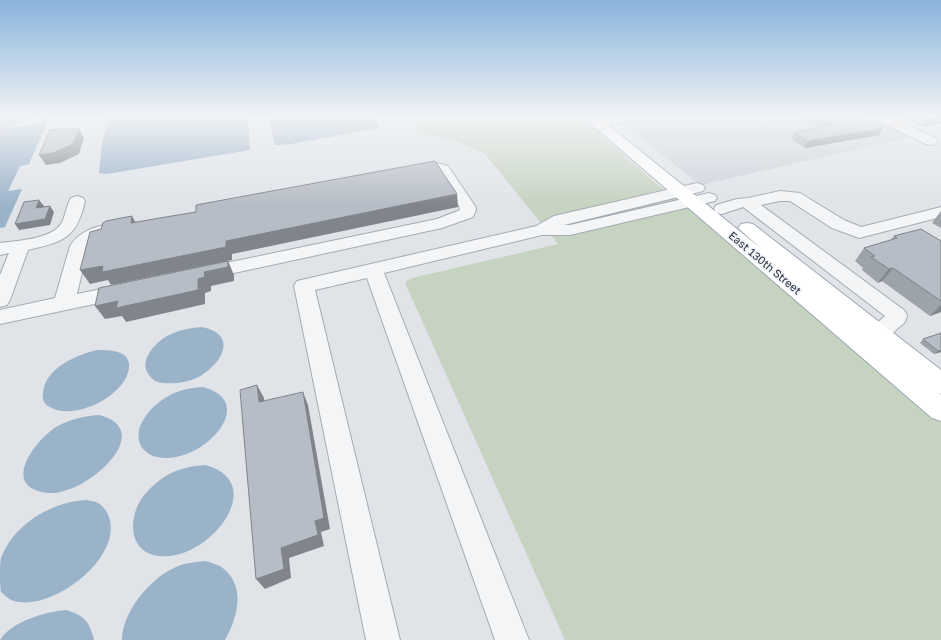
<svg xmlns="http://www.w3.org/2000/svg" width="941" height="640" viewBox="0 0 941 640" font-family="'Golos Text',sans-serif">
  <rect width="100%" height="100%" fill="#e0e4e9"/>
  <!-- built -->
  <polygon fill="#ced3db" points="627,116 867,116 911,137 701,185 615,118"/>
  <!-- green -->
  <polygon fill="#c6d3c1" points="408,116 581,116 622,154 658,185 703,218 941,420 941,640 565,640 406,285 406,281 412,278 558,244 485,154 458,142 419,133"/>
  <!-- water -->
  <g fill="#9bb3c9">
    <polygon points="0,116 36,116 14,125 0,128"/>
    <polygon points="42,116 50,116 29,164 20,166 8,191 22,189 5,227 0,228 0,129 38,124"/>
    <polygon points="110,116 248,116 250,150 107,174 99,173 102,142"/>
    <polygon points="269,116 375,116 379,128 291,144 275,145"/>
    <path d="M202,327C236,334 225,360 202,375C191,382 177,384 164,383C158,383 152,380 149,375C138,361 155,343 167,336C178,330 190,328 202,327Z"/>
    <path d="M97,350C110,350 131,350 129,368C126,396 72,423 48,406C44,404 42,398 43,393C45,368 76,355 97,350Z"/>
    <path d="M202,387C262,401 201,467 157,457C151,456 146,452 142,448C131,430 148,410 162,400C174,391 188,388 202,387Z"/>
    <path d="M99,415C159,430 86,496 48,493C0,488 33,442 56,427C70,419 84,416 99,415Z"/>
    <path d="M205,465C271,482 209,562 159,556C132,553 128,526 138,505C143,495 151,487 160,480C173,470 189,466 205,465Z"/>
    <path d="M86,500C90,501 94,501 98,503C103,506 107,511 109,517C123,558 52,612 14,601C9,600 5,595 1,592C0,587 0,580 0,574C0,569 0,563 1,558C14,524 51,502 86,500Z"/>
    <path d="M206,561C210,563 216,564 220,566C247,584 238,617 225,640H122C122,613 149,580 172,569C183,563 194,562 206,561Z"/>
    <path d="M66,610C85,616 89,621 94,640H0C12,621 45,612 66,610Z"/>
  </g>
  <g fill="none" stroke-linecap="round" stroke-linejoin="round">
    <defs>
      <g id="minor">
        <polygon points="615,116 642,116 641,119 636,120 597,127 592,126 590,123 592,120"/>
        <polygon points="873,116 889,116 936,138 938,141 936,144 931,145 926,144 874,119"/>
        <polygon points="437,163 448,166 475,206 476,210 473,217 442,228 202,280 195,278 192,274 195,270 202,268 437,219 460,210 459,206 437,172 411,177 406,175 403,172 406,169"/>
        <polygon points="697,183 703,185 705,188 703,191 564,225 570,225 709,193 715,195 717,198 715,201 570,235 542,235 384,273 529,640 495,640 367,278 315,290 400,640 366,640 294,286 297,281 536,226 554,216"/>
        <path d="M780,191L800,193L844,220L861,227L941,207V217L859,238L832,228L790,201H780L761,205L904,310L907,315C906,324 902,324 896,330C888,338 884,343 871,340L868,334L871,328L885,316L743,207L722,214L716,213L714,209L716,205L737,199L748,198Z"/>
        <path d="M77,196L83,198L85,201C77,238 63,242 28,250L10,300L7,305L0,307V275L9,253L0,255V243C17,241 51,239 61,224C66,216 66,205 71,198Z"/>
        <path d="M115,223L121,224L124,228L121,232L101,237L88,247L77,294L125,284L132,286L135,291L132,296L0,324V310L55,298L70,246C80,230 97,226 115,223Z"/>
      </g>
      <polygon id="major" points="582,116 597,116 763,250 738,228 741,224 747,223 753,224 941,370 941,394 939,393 941,395 941,421 932,418"/>
    </defs>
    <!-- minor casing -->
    <use href="#minor" stroke="#a5abb3" stroke-width="2"/>
    <!-- major casing -->
    <use href="#major" stroke="#9fa9b5" stroke-width="2"/>
    <!-- minor -->
    <use href="#minor" fill="#f3f5f7" fill-rule="evenodd"/>
    <!-- major -->
    <use href="#major" fill="#fff" fill-rule="evenodd"/>
  </g>
  <!-- wall -->
  <g fill="#9da3aa">
    <polygon points="745,116 761,116 749,118"/>
    <polygon points="799,116 858,116 879,135 805,148 791,139 794,133 820,128"/>
    <polygon points="901,116 941,116 941,123 924,127"/>
    <polygon points="941,211 941,228 932,223"/>
    <polygon points="894,236 941,241 941,312 930,316 882,281 878,283 862,270 863,268 855,261 864,248 891,240"/>
    <polygon points="941,333 941,352 934,354 920,343 923,339"/>
  </g>
  <!-- shaded-wall -->
  <g fill="#80848b">
    <polygon points="750,116 761,116 749,118"/>
    <polygon points="941,116 941,123 924,127 929,119"/>
    <polygon points="79,128 84,138 79,154 60,163 46,165 39,155"/>
    <polygon points="883,128 879,135 805,148 808,141"/>
    <polygon points="457,194 458,207 232,254 232,260 111,285 108,280 90,284 80,270"/>
    <polygon points="39,200 44,206 40,215 36,208"/>
    <polygon points="50,206 54,212 50,225 19,230 15,224"/>
    <polygon points="132,216 140,230 131,223"/>
    <polygon points="228,261 234,275 234,281 211,286 211,291 205,293 205,304 126,322 122,316 105,319 95,306 198,279 204,272"/>
    <polygon points="893,268 882,281 878,283 889,269"/>
    <polygon points="941,305 941,312 930,316"/>
    <polygon points="941,350 941,352 934,354 938,351"/>
    <polygon points="257,385 264,398 266,415 259,402"/>
    <polygon points="303,392 308,405 330,529 321,532 324,546 289,558 291,578 265,589 256,579 281,548"/>
  </g>
  <!-- building -->
  <g fill="#b7bdc6" stroke="#80848b">
    <polygon points="813,116 858,116 883,128 808,141 794,133 831,125"/>
    <polygon points="922,116 941,116 929,119"/>
    <polygon points="79,128 73,144 53,153 39,155 50,130 63,129 63,130"/>
    <polygon points="435,161 457,194 226,241 226,247 102,272 103,266 80,270 90,232 101,229 103,223 106,221 132,216 131,223 154,219 196,212 196,205"/>
    <polygon points="39,200 36,208 50,206 45,219 15,224 24,202"/>
    <polygon points="921,229 941,241 941,301 893,268 889,269 871,257 875,256 864,248 897,238 894,236"/>
    <polygon points="228,261 228,267 204,272 205,277 198,279 198,290 116,308 118,301 95,306 99,288"/>
    <polygon points="941,333 941,350 938,351 923,339"/>
    <polygon points="257,385 259,402 303,392 324,518 315,521 318,535 281,548 284,569 256,579 240,390"/>
  </g>
  <!-- sky -->
  <linearGradient id="sky" x2="0" y2="1"><stop stop-color="#89b4dc"/><stop offset="0.57" stop-color="#f1f3f5"/><stop offset="1" stop-color="#f1f3f5" stop-opacity="0"/></linearGradient>
  <rect width="941" height="205" fill="url(#sky)"/>
  <g text-anchor="middle" stroke-width="3" stroke-linejoin="round" paint-order="stroke">
    <!-- street labels -->
    <g font-size="11" fill="#283241" stroke="#f0f3f7">
      <text transform="translate(765 263) rotate(40)" y="4">East 130th Street</text>
    </g>
  </g>
</svg>
